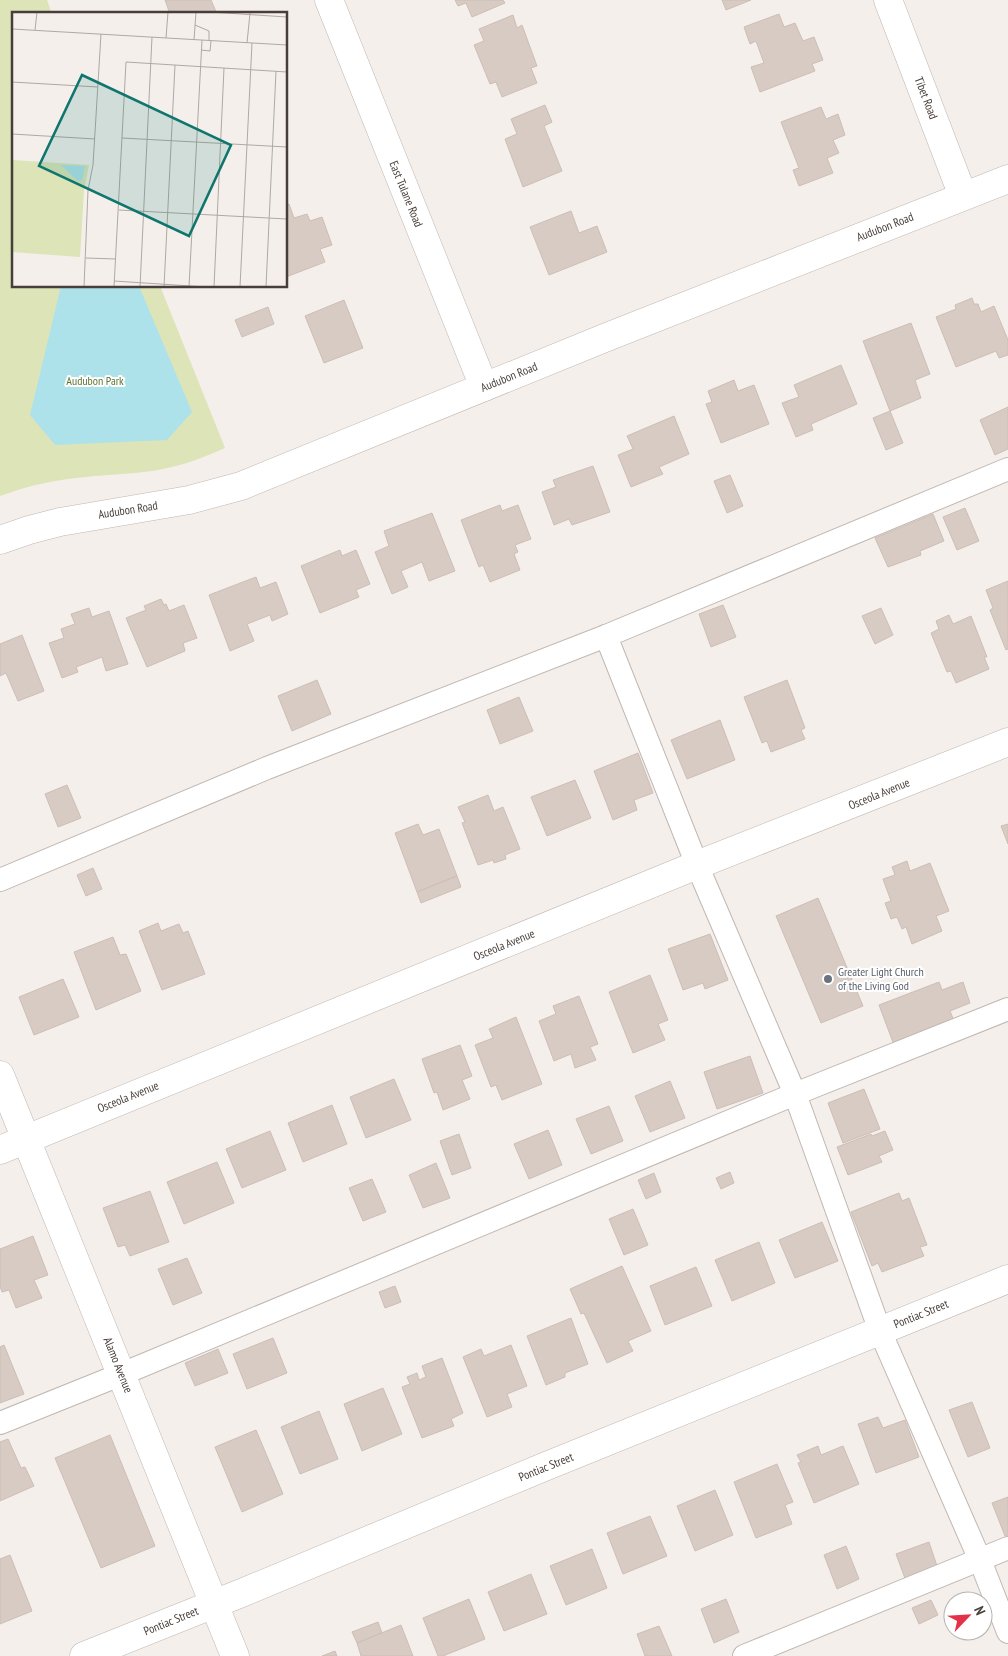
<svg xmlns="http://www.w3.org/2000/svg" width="1008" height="1656" viewBox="0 0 1008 1656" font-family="'PT Sans Narrow',sans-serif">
  <rect width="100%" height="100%" fill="#f4efeb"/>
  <!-- green -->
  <path fill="#dce4b8" d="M0,0H47L52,14H14V286H160L225,448C205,457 184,465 163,469C138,474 112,474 86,477C58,479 27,486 0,496Z"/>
  <!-- water -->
  <polygon fill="#aee2ea" points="61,286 139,286 192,412 167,440 55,445 30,415"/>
  <!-- building -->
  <g fill="#d7cbc4" stroke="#cebeb5">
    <polygon points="165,0 211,0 217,14 170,14"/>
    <polygon points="455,0 503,0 505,3 472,17 466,3 458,6"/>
    <polygon points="722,0 751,0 726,10"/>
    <polygon points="779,14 784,27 795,23 803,41 814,37 823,60 812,64 815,71 760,92 751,67 764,63 756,41 750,44 744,27"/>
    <polygon points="513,15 517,28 522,25 537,66 531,68 537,83 502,97 496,82 490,84 474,45 484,41 479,29"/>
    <polygon points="545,105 552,122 544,126 562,171 523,187 505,139 517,134 511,119"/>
    <polygon points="821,107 826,119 838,114 845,135 833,140 839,153 827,158 833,173 799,186 793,170 799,168 781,122"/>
    <polygon points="289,204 294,218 307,214 310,221 322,217 332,245 320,249 325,262 286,277 286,205"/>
    <polygon points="571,211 579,233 597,226 607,252 549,275 530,227"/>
    <polygon points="972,298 974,304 978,304 981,312 994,306 1008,340 1008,355 999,358 996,351 956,367 936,317 956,309 955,305"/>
    <polygon points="344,300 363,348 324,363 305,316"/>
    <polygon points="268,307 274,324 242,337 235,320"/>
    <polygon points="911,323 930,374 915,380 921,398 890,411 863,341"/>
    <polygon points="841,365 857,404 811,424 813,430 796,437 782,403 799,397 794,385"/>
    <polygon points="734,380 738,391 754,385 769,424 721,443 706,404 712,402 708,391"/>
    <polygon points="1008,407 1008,449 995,455 980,420"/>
    <polygon points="890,411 903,443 886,450 873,418"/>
    <polygon points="674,416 689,454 659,467 663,474 631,487 618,455 633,449 627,436"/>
    <polygon points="593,466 610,512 572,525 569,519 554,525 542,492 556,487 553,480"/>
    <polygon points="730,475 743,506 727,513 714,481"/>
    <polygon points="500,505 502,511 518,505 531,539 515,545 518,552 514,554 520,570 490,582 483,565 479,567 461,520"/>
    <polygon points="965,508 979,541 957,550 943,517"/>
    <polygon points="432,513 455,571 429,581 422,562 401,571 408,587 392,594 375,552 389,546 384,531"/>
    <polygon points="933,514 944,541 920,551 921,555 888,567 875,538"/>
    <polygon points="340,550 342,556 356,550 370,584 356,590 359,597 320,613 301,566"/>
    <polygon points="256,577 260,588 276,582 288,614 272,621 270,615 247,624 254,641 230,651 209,595"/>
    <polygon points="1008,581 1008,649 1006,650 990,610 993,608 986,590"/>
    <polygon points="161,599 164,605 166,604 169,611 184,605 197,638 183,643 185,651 147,667 126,618 146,610 144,606"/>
    <polygon points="723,605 736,637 711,647 699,614"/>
    <polygon points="89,608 92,617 109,611 128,664 106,671 102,657 76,667 78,672 62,678 49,643 64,638 61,629 75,624 71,614"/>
    <polygon points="881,608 893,635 875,644 862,616"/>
    <polygon points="949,615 953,624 971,616 987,657 984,657 989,669 956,683 951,671 947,672 931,633 939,629 936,621"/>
    <polygon points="22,635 44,691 18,701 6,673 0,676 0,644"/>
    <polygon points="317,680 331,714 292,731 278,696"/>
    <polygon points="787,680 805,728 801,730 805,739 771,752 767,741 762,743 744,697"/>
    <polygon points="519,697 533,731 500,744 487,710"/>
    <polygon points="720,720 735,760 687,779 671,740"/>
    <polygon points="638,753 653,793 634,800 637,810 613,820 594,771"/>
    <polygon points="575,780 591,818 547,836 531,797"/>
    <polygon points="67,785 81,818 58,827 45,794"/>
    <polygon points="488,795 494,811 503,807 520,849 505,855 506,859 494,863 493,860 478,865 462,823 465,822 458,807"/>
    <polygon points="418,824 423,835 439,829 457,876 417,892 395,833"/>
    <polygon points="1008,824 1008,844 1001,826"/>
    <polygon points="907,861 910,871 930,863 949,911 936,916 942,931 912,944 906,927 902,929 897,917 891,919 885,903 891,901 883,879 895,875 892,867"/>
    <polygon points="93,868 102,889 86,896 77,875"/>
    <polygon points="457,876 461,887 421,903 417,892"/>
    <polygon points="818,898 863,1006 821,1023 776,916"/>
    <polygon points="158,923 161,931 179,924 183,933 188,931 205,974 162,990 139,931"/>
    <polygon points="710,934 728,980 705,989 703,983 683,990 668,949"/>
    <polygon points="113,937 120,955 126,954 141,991 96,1010 74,952"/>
    <polygon points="650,975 668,1020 658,1024 665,1040 633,1053 609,992"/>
    <polygon points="63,979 79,1017 34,1035 19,997"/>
    <polygon points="939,982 942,990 963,982 970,1003 950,1011 954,1021 894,1045 879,1005"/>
    <polygon points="579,996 598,1044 590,1047 596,1060 575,1068 571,1054 554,1061 539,1021 556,1014 553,1006"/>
    <polygon points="516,1017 542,1084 502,1100 496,1085 491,1087 475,1045 493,1038 489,1029"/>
    <polygon points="460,1045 472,1076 462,1080 470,1099 443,1110 437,1092 434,1093 422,1059"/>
    <polygon points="750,1056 763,1093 717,1109 704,1072"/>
    <polygon points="394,1079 411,1120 366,1138 350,1097"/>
    <polygon points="670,1081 685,1118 650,1132 635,1096"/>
    <polygon points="864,1089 880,1129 843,1143 828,1103"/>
    <polygon points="332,1105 347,1144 303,1162 288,1123"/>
    <polygon points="609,1106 623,1141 591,1154 576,1119"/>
    <polygon points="548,1130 562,1165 529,1179 514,1144"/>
    <polygon points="270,1131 286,1170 242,1188 226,1149"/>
    <polygon points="885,1131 893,1150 879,1156 882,1162 848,1175 837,1147 871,1134 872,1136"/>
    <polygon points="459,1134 471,1168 452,1175 440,1141"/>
    <polygon points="217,1162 234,1203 184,1224 167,1182"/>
    <polygon points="436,1163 450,1198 423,1208 409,1175"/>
    <polygon points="730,1172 734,1183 721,1189 716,1178"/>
    <polygon points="654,1173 661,1192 646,1199 638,1180"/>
    <polygon points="372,1179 386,1212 363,1221 349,1188"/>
    <polygon points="150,1191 169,1242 130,1256 125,1245 118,1247 103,1208"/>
    <polygon points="899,1193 902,1201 909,1198 927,1245 920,1247 924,1256 882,1272 878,1263 872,1266 851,1212"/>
    <polygon points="633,1209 648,1245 624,1255 609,1219"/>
    <polygon points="822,1222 838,1261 795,1278 779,1240"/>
    <polygon points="33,1236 48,1275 34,1280 42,1298 16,1308 9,1290 2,1292 0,1286 0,1249"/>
    <polygon points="759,1242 775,1283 732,1301 715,1260"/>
    <polygon points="187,1258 202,1293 173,1305 158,1269"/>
    <polygon points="622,1266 651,1331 628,1341 633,1351 607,1363 584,1313 581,1314 570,1289"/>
    <polygon points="696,1267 712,1306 665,1325 650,1286"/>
    <polygon points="395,1286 401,1302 385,1308 379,1292"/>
    <polygon points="571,1318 588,1364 565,1373 565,1377 546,1385 527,1336"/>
    <polygon points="273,1338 287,1373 247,1389 233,1354"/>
    <polygon points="4,1345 24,1394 0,1403 0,1347"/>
    <polygon points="511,1345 527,1386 507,1394 512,1407 487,1417 463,1357 481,1349 484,1356"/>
    <polygon points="218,1349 228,1373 195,1386 185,1363"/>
    <polygon points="442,1358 463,1413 451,1419 454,1426 422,1438 402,1387 410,1384 407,1377 417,1373 419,1380 426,1377 422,1366"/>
    <polygon points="383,1388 402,1434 362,1451 344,1404"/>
    <polygon points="972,1402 990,1448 968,1457 949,1410"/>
    <polygon points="319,1411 338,1459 300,1474 281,1427"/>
    <polygon points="878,1417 883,1428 905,1420 919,1457 876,1473 858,1424"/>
    <polygon points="256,1430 283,1494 242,1512 215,1447"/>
    <polygon points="110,1435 155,1546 101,1568 55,1458"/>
    <polygon points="8,1439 21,1468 25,1467 34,1486 0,1501 0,1442"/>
    <polygon points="818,1446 821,1455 843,1446 859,1484 814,1503 798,1463 801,1462 797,1455"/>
    <polygon points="777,1464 793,1502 785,1505 792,1524 756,1538 734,1482"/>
    <polygon points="715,1490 733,1535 695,1551 677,1506"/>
    <polygon points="1008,1497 1008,1535 1005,1536 992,1503"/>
    <polygon points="650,1516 667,1556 623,1574 607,1533"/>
    <polygon points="929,1542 938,1569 906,1581 896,1554"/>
    <polygon points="846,1546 859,1579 837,1589 824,1555"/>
    <polygon points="592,1549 607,1588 566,1605 550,1566"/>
    <polygon points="10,1555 32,1611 0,1624 0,1559"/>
    <polygon points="531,1574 547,1614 504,1631 488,1592"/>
    <polygon points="469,1599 485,1639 443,1656 438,1656 423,1618"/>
    <polygon points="726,1599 739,1632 714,1643 701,1609"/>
    <polygon points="931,1600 938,1615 919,1624 912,1608"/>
    <polygon points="378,1622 382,1633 357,1643 352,1632"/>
    <polygon points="401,1625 413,1656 361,1656 357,1643"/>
    <polygon points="659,1626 672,1656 645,1656 637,1634"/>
    <polygon points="335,1651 337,1656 322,1656"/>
  </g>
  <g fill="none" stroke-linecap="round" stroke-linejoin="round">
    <defs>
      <g id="service">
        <polyline points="606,636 697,865 795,1094 880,1331 980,1560 1008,1632"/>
        <polyline points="0,880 267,768 606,636 1008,469"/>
        <polyline points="0,1423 122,1374 795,1094 1008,1009"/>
        <polyline points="744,1656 1008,1548"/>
      </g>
      <g id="minor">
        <polyline points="329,0 484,387"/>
        <polyline points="888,0 963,196"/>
        <polyline points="0,540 29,530 60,522 189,500 241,486 607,337 1008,179"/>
        <polyline points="0,1075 235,1656"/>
        <polyline points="0,1150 697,865 1008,742"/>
        <polyline points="84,1656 244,1592 544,1467 1008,1279"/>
      </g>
    </defs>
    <!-- service casing -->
    <use href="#service" stroke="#c1b7b1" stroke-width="24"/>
    <!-- minor casing -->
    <use href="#minor" stroke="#c1b7b1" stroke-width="29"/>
    <!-- service -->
    <use href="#service" stroke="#fff" stroke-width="22"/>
    <!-- minor -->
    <use href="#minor" stroke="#fff" stroke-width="28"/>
  </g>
  <!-- markers -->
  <circle fill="#6b7280" stroke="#fff" stroke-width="2" cx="828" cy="979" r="5"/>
  <g text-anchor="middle" stroke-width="4" stroke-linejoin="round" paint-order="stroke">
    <!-- street labels -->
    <g font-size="12" fill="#473e39" stroke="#fff">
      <text transform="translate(926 98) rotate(69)" y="4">Tibet Road</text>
      <text transform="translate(406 194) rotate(68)" y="4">East Tulane Road</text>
      <text transform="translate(885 227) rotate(-21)" y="4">Audubon Road</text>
      <text transform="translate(509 377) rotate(-22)" y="4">Audubon Road</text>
      <text transform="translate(128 510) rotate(-9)" y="4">Audubon Road</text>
      <text transform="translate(879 794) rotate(-22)" y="4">Osceola Avenue</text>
      <text transform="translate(504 945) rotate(-22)" y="4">Osceola Avenue</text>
      <text transform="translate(128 1097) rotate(-22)" y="4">Osceola Avenue</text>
      <text transform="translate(921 1314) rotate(-22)" y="4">Pontiac Street</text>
      <text transform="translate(118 1365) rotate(68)" y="4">Alamo Avenue</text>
      <text transform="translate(546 1467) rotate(-22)" y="4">Pontiac Street</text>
      <text transform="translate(171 1621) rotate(-22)" y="4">Pontiac Street</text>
    </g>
    <!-- park labels -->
    <g font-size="12" fill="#5d7432" stroke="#fff">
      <text x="95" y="385">Audubon Park</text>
    </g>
    <!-- worship labels -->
    <g font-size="12" fill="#5b616d" stroke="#fff" text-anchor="start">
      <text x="838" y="976">Greater Light Church<tspan x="838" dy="14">of the Living God</tspan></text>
    </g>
  </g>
  <!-- overview -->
  <g transform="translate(12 12)">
    <rect width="275" height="275" fill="#f4efeb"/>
    <path d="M0,148L77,153L72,179L68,245L0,240Z" fill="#dce4b8"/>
    <path d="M49,153L73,154L70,168L66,169Z" fill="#aee2ea"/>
    <path fill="none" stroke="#afa8a4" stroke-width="1" d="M198,0L275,5M183,13L197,19V29M0,17L275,33M23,18L25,0M154,26L156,0M182,28L184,0M235,31L238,1M189,38L198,39L199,29M0,70L86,75M0,122L83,127M110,126L275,135M107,198L275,207M74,246L104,247M102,269L194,275M72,275L76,178L81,153L89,22M102,275L114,50L275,60M128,275L140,25M152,275L163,53M177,275L190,28M202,275L212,56M228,275L240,31M254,275L264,59"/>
    <path fill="#0f766e" fill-opacity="0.15" stroke="#0f766e" stroke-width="2.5" d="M70,63L219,133L177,224L27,154Z"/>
    <rect width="275" height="275" fill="none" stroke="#473e39" stroke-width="2.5"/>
  </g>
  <!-- north arrow -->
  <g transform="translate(968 1616) rotate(65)"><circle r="24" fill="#ffffff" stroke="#b5b2b0"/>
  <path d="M0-4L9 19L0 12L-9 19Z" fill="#e53148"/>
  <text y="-8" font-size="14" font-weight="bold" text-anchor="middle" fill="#473e39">N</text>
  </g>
</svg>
